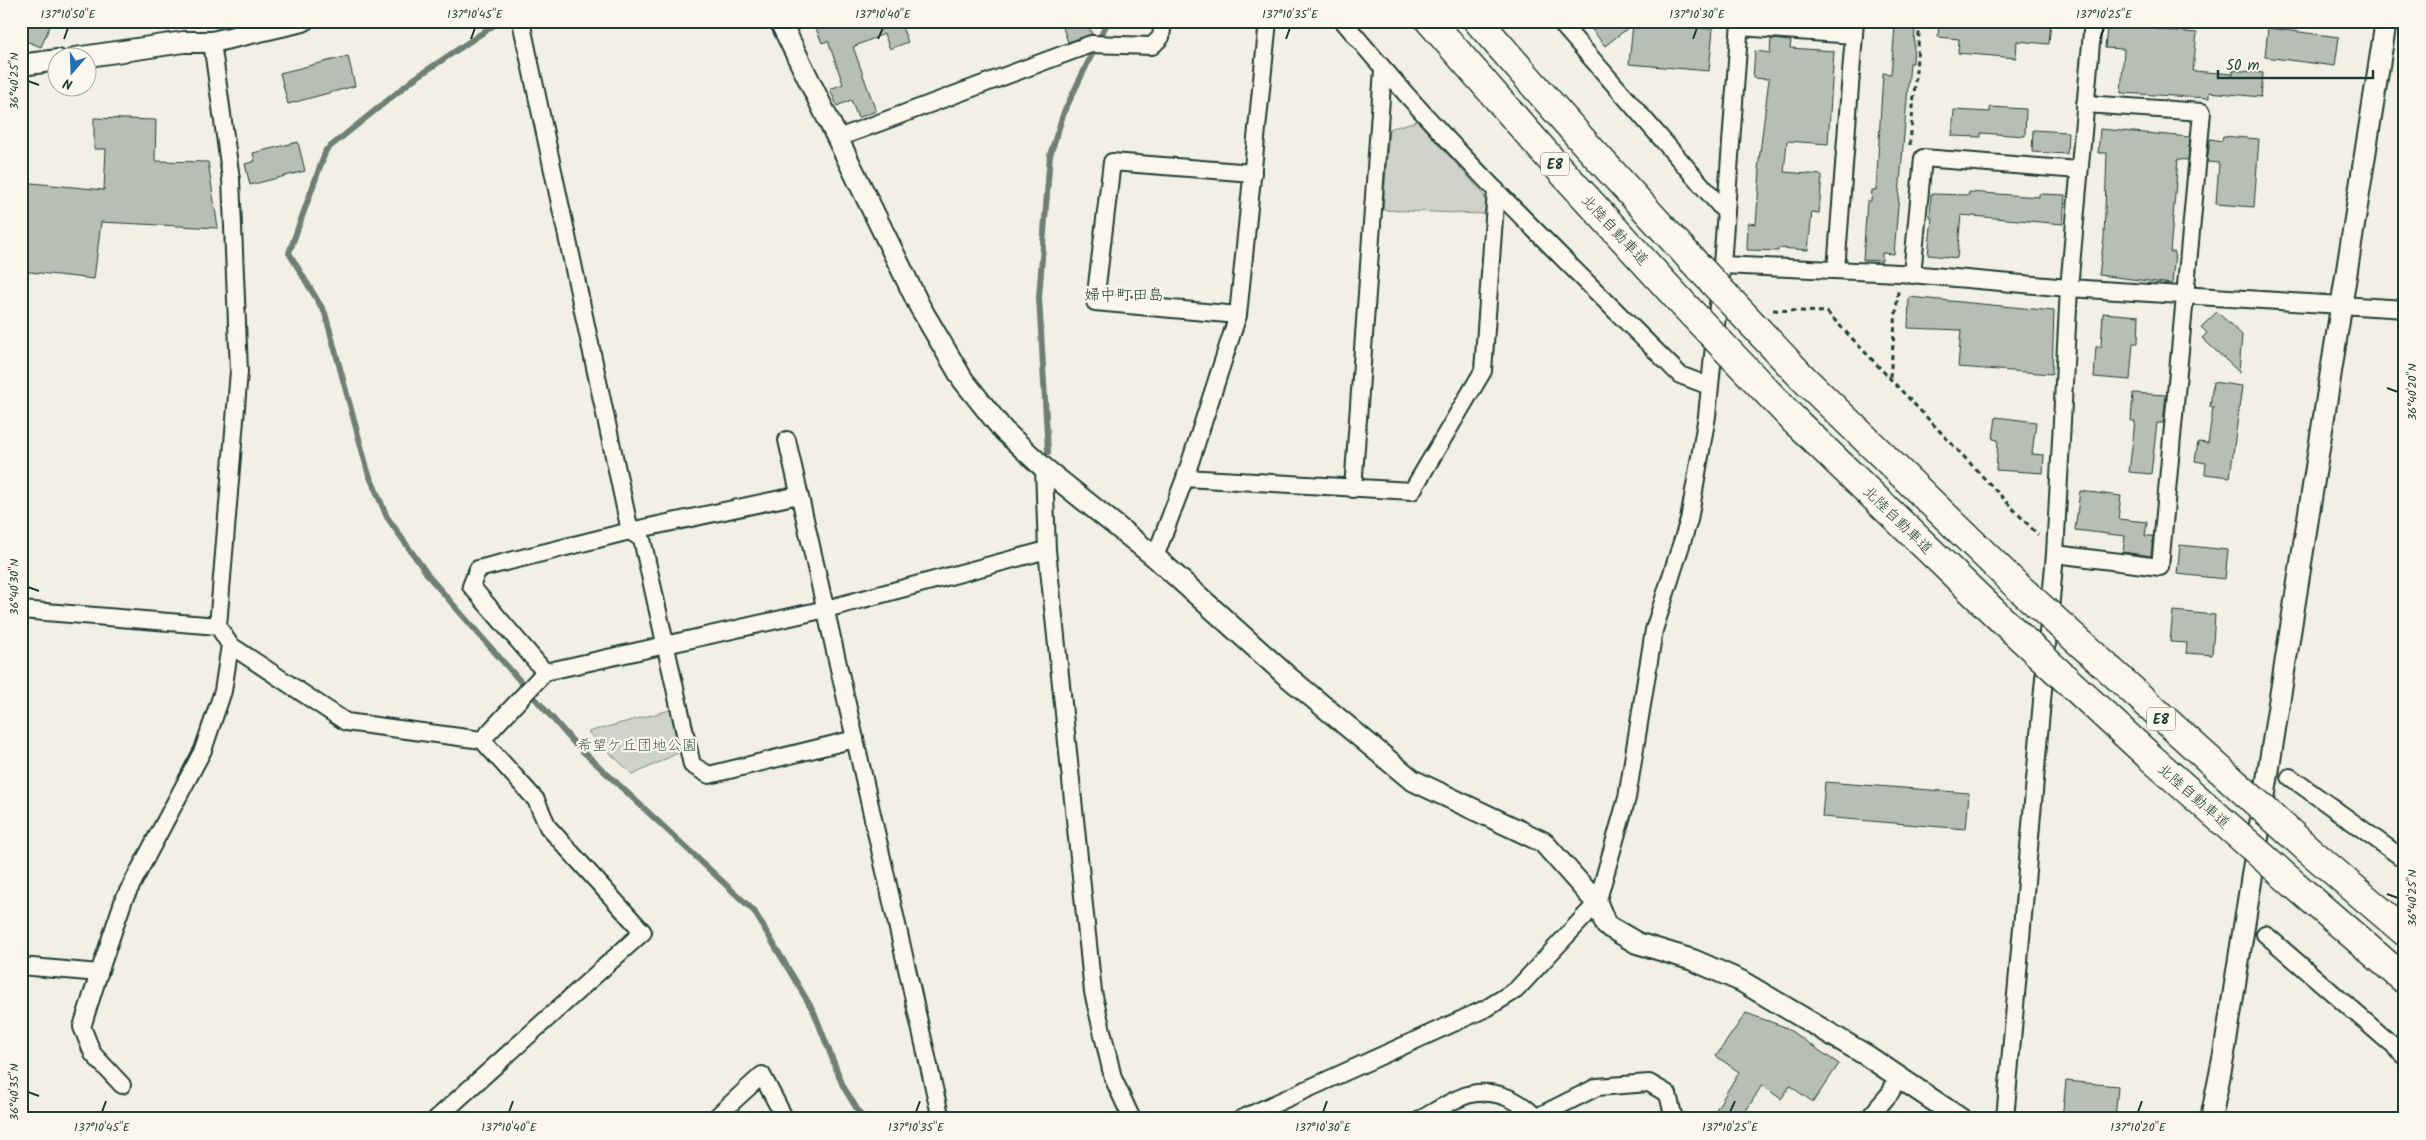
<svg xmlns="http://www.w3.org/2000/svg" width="2426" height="1140" viewBox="0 0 2426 1140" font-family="Kalam,'Klee One',sans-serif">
  <rect width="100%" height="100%" fill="#f2f0e5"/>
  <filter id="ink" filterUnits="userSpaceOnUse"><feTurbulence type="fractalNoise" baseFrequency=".02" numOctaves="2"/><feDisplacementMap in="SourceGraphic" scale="10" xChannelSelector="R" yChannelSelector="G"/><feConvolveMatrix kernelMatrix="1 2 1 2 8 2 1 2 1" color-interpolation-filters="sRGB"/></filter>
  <g filter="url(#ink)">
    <!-- park -->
    <g fill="#cfd2c8" stroke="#77887e">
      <polygon points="1417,121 1483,193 1486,202 1484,214 1383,210 1389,129"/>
      <polygon points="670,710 680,752 633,775 588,732"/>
    </g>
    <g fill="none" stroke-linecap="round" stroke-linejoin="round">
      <!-- stream -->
      <g stroke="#6e7f75" stroke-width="6">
        <polyline points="500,21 414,79 326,150 289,253 325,313 368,472 387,517 430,578 575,744 754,911 814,1012 843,1086 863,1119"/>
        <polyline points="1048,452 1039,297 1050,155 1064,112 1108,21"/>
      </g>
    </g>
    <!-- building -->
    <g fill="#b7beb3" stroke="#1f3d34">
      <polygon points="21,21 52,21 41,47 21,39"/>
      <polygon points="813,21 915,21 902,27 908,42 890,49 884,34 853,47 876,111 858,118 851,100 837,106 830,89 843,84 828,41 822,43"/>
      <polygon points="1073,21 1087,21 1092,34 1068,42 1062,25"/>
      <polygon points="1585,21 1636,21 1713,29 1709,71 1629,64 1633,24 1605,46"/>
      <polygon points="1939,21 2051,21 2049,44 2017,41 2016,58 1958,53 1959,39 1938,37"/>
      <polygon points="2115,21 2155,25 2155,29 2197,33 2193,71 2233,74 2233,70 2263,73 2261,97 2209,92 2209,98 2121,93 2124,49 2105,48 2107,27 2114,28"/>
      <polygon points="1895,27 1915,28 1913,63 1910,63 1894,254 1882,253 1882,261 1863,260 1867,201 1871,201 1872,190 1876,190 1883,73 1891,74"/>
      <polygon points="2268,28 2339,37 2335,66 2265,57"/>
      <polygon points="1771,39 1791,41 1790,48 1834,51 1828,144 1787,141 1784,172 1822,175 1819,213 1812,212 1808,250 1778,248 1778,251 1747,250 1748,223 1756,224 1760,170 1758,169 1769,79 1753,78 1755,51 1770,53"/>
      <polygon points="348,56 355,86 288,104 280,73"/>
      <polygon points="1990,107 2026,109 2025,136 1981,133 1981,137 1952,136 1954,110 1990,112"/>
      <polygon points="94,118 156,120 155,161 208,162 218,228 101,222 94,279 21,271 21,182 104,190 106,149 94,149"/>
      <polygon points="2100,129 2190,137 2188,160 2178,159 2170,252 2175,252 2172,284 2099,275 2104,238 2107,153 2098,153"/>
      <polygon points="2033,130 2068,132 2067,154 2032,152"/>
      <polygon points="2223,136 2259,139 2254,207 2216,204 2219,163 2207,162 2210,139 2222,141"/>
      <polygon points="298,142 305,171 250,185 245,164 255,161 253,153"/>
      <polygon points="1969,192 2039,197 2039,194 2065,195 2063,224 1961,215 1957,258 1928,255 1932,218 1930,218 1931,194 1969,195"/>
      <polygon points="1909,297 2054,311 2052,374 1958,367 1961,330 1908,328"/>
      <polygon points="2217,312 2242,335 2239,372 2202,338 2207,333 2201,327"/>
      <polygon points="2103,313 2139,316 2138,343 2133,343 2130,380 2094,377 2096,347 2101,347"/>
      <polygon points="2213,382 2242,386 2230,477 2205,474 2206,463 2195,461 2198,442 2208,443 2213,407 2210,407"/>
      <polygon points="2133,393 2166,395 2163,423 2157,423 2151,474 2129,472 2135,421 2131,421"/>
      <polygon points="1996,417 2036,422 2032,454 2044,455 2043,473 1996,470 1998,440 1993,439"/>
      <polygon points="2080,491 2121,496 2118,519 2147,522 2145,536 2153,536 2151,556 2123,552 2125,536 2075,530"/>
      <polygon points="2180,545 2228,550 2225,579 2177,574"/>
      <polygon points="2173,611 2215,615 2212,655 2186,653 2187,643 2170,642"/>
      <polygon points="1825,782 1969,793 1966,829 1822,817"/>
      <polygon points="1746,1013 1785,1027 1839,1064 1813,1102 1790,1086 1781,1099 1762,1085 1741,1119 1723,1119 1714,1113 1739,1072 1716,1056"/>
      <polygon points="2066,1081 2118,1086 2115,1119 2062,1119"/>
    </g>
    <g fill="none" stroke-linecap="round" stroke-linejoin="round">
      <defs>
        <g id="minor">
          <polyline points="521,21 630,531 642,539 692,765 709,775 855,739 941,1119"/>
          <path d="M1343,21C1447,147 1565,260 1680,375L1709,386"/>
          <polyline points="1559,21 1726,213"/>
          <polyline points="1740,27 1854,35"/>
          <polyline points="838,138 1091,44 1152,46 1161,37 1163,21"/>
          <polyline points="1722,265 1899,273 2069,288 2405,309"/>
          <polyline points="1836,270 1855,21"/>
          <polyline points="1912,275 1923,158 2079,170"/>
          <polyline points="1238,315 1095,302 1112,162 1253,173"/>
          <polyline points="787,440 855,739"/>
          <polyline points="1044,468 1047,550 1093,992 1113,1078 1132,1119"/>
          <polyline points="1185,478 1412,491 1483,371 1496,190"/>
          <polyline points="1353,489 1383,70"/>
          <polyline points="2055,554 2160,567 2202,112 2085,104"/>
          <polyline points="1155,557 1185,478 1238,315 1268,21"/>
          <polyline points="21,610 218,626"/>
          <polyline points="230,645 346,722 482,740 536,800 548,827 643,932 436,1119"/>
          <polyline points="545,672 471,586 478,569 630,531 799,495"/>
          <polyline points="482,740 545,672 826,609 1047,550"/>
          <polyline points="2290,777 2405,860"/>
          <polyline points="2265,934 2405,1056"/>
          <polyline points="21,966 99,973 124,899 203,750 223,691 230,645 218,626 239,371 231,179 212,42"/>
          <polyline points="99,973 82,1027 93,1054 122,1085"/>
          <polyline points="1537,1117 1597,1087 1649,1083 1668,1094 1674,1119"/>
          <polyline points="714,1119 762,1075 785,1119"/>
          <polyline points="1241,1119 1487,1008 1516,990 1597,903 1627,798 1654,630 1689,520 1707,416 1722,265 1740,21"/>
          <path d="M1421,1119C1436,1111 1454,1098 1471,1094C1496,1089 1521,1100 1537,1119"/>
          <polyline points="1868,1119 1891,1092 1897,1076"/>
          <polyline points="2005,1119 2055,554 2069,288 2093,21"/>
        </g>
        <g id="tertiary">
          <polyline points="780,21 920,307 963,380 1003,430 1044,468 1155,557 1287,676 1412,780 1543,842 1597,903 1606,925 1637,943 1693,960 1741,981 1866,1055 1961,1119"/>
          <polyline points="75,58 184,42 212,42 303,21"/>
          <polyline points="21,65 58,60"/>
          <polyline points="2211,1119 2224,1054 2386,21"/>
        </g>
        <g id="motorway">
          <polyline points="1430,21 1555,164 1683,304"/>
          <polyline points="1478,21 1583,141 1692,260"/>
          <polyline points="1803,378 2015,584"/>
          <polyline points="1795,421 2003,621"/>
          <polyline points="2310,851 2405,932"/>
          <polyline points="2296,886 2405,980"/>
        </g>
      </defs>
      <!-- minor casing -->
      <use href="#minor" stroke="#1f3d34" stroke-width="20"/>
      <!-- tertiary casing -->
      <use href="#tertiary" stroke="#1f3d34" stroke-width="24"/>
      <!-- motorway casing -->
      <use href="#motorway" stroke="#1f3d34" stroke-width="31"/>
      <!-- path -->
      <g stroke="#1f3d34" stroke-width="3" stroke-dasharray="5 4" stroke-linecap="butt">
        <polyline points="1910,145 1920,21"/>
        <polyline points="1773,310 1827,312 2038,535"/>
        <polyline points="1890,377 1898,291"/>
      </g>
      <!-- minor -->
      <use href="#minor" stroke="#fbf7ec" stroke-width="16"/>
      <!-- tertiary -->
      <use href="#tertiary" stroke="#fbf7ec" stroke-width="20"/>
      <!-- motorway -->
      <use href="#motorway" stroke="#fbf7ec" stroke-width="28"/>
      <defs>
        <g id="motorway-bridge">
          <polyline points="1692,260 1803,378"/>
          <polyline points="1683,304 1795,421"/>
          <polyline points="2015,584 2310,851"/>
          <polyline points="2003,621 2149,756 2296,886"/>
        </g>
      </defs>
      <!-- motorway-bridge casing -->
      <use href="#motorway-bridge" stroke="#1f3d34" stroke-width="31" stroke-linecap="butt"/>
      <!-- motorway-bridge -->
      <use href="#motorway-bridge" stroke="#fbf7ec" stroke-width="28"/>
    </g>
  </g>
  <!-- ticks -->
  <path fill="none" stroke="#1f3d34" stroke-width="2" d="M64,39L68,28M471,39L475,28M878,39L883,28M1286,39L1290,28M1693,39L1697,28M2100,39L2104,28M28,81L39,85M2387,388L2398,392M28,587L39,591M2387,894L2398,898M28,1092L39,1096M102,1112L106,1101M509,1112L513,1101M916,1112L920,1101M1323,1112L1327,1101M1730,1112L1735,1101M2138,1112L2142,1101"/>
  <g text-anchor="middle" stroke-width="4.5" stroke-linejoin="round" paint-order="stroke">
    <!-- shield labels -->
    <g fill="#fbf7ec" stroke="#61756b" stroke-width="1">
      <rect x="1541" y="152.5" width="28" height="23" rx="4"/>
      <rect x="2147" y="707.5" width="28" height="23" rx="4"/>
    </g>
    <g font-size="14" font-weight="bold" fill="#1f3d34">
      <text x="1555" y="169">E8</text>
      <text x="2161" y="724">E8</text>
    </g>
    <!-- street labels -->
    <g font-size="15" fill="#1f3d34" stroke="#fbf7ec">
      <text transform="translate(1615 230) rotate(47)" y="5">北陸自動車道</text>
      <text transform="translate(1898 520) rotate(44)" y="5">北陸自動車道</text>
      <text transform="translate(2194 796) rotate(41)" y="5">北陸自動車道</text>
    </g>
    <!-- park labels -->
    <g font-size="15" fill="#425b52" stroke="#fbf7ec">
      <text x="637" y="750">希望ケ丘団地公園</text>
    </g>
    <!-- neighbourhood labels -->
    <g font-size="16" fill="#1f3d34" stroke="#fbf7ec">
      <text x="1124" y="300">婦中町田島</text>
    </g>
  </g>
  <!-- margin -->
  <rect width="2426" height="1140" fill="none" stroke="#fbf7ec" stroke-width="55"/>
  <!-- north arrow -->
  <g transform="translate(72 72) rotate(199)"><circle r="24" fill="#fbf7ec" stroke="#a3ada2"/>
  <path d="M0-4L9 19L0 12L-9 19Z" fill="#1f6fb2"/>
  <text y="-8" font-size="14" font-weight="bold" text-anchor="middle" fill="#1f3d34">N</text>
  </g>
  <!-- scale -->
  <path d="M2218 70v8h155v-8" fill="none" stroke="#1f3d34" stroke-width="2.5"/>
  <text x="2226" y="70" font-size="15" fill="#1f3d34" stroke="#fbf7ec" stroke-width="4" paint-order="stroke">50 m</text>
  <rect x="28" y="28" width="2370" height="1084" fill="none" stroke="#1f3d34" stroke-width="2"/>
  <g font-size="12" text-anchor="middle" fill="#1f3d34">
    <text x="68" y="18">137°10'50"E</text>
    <text x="475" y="18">137°10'45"E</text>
    <text x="883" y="18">137°10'40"E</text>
    <text x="1290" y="18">137°10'35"E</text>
    <text x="1697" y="18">137°10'30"E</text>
    <text x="2104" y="18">137°10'25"E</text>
    <text transform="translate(14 81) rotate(-90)" y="4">36°40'25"N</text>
    <text transform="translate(2412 392) rotate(-90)" y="4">36°40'20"N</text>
    <text transform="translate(14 587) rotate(-90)" y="4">36°40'30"N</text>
    <text transform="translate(2412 898) rotate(-90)" y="4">36°40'25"N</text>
    <text transform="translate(14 1092) rotate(-90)" y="4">36°40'35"N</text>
    <text x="102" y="1131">137°10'45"E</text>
    <text x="509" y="1131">137°10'40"E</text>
    <text x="916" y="1131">137°10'35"E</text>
    <text x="1323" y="1131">137°10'30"E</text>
    <text x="1730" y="1131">137°10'25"E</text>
    <text x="2138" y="1131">137°10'20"E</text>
  </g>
</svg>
